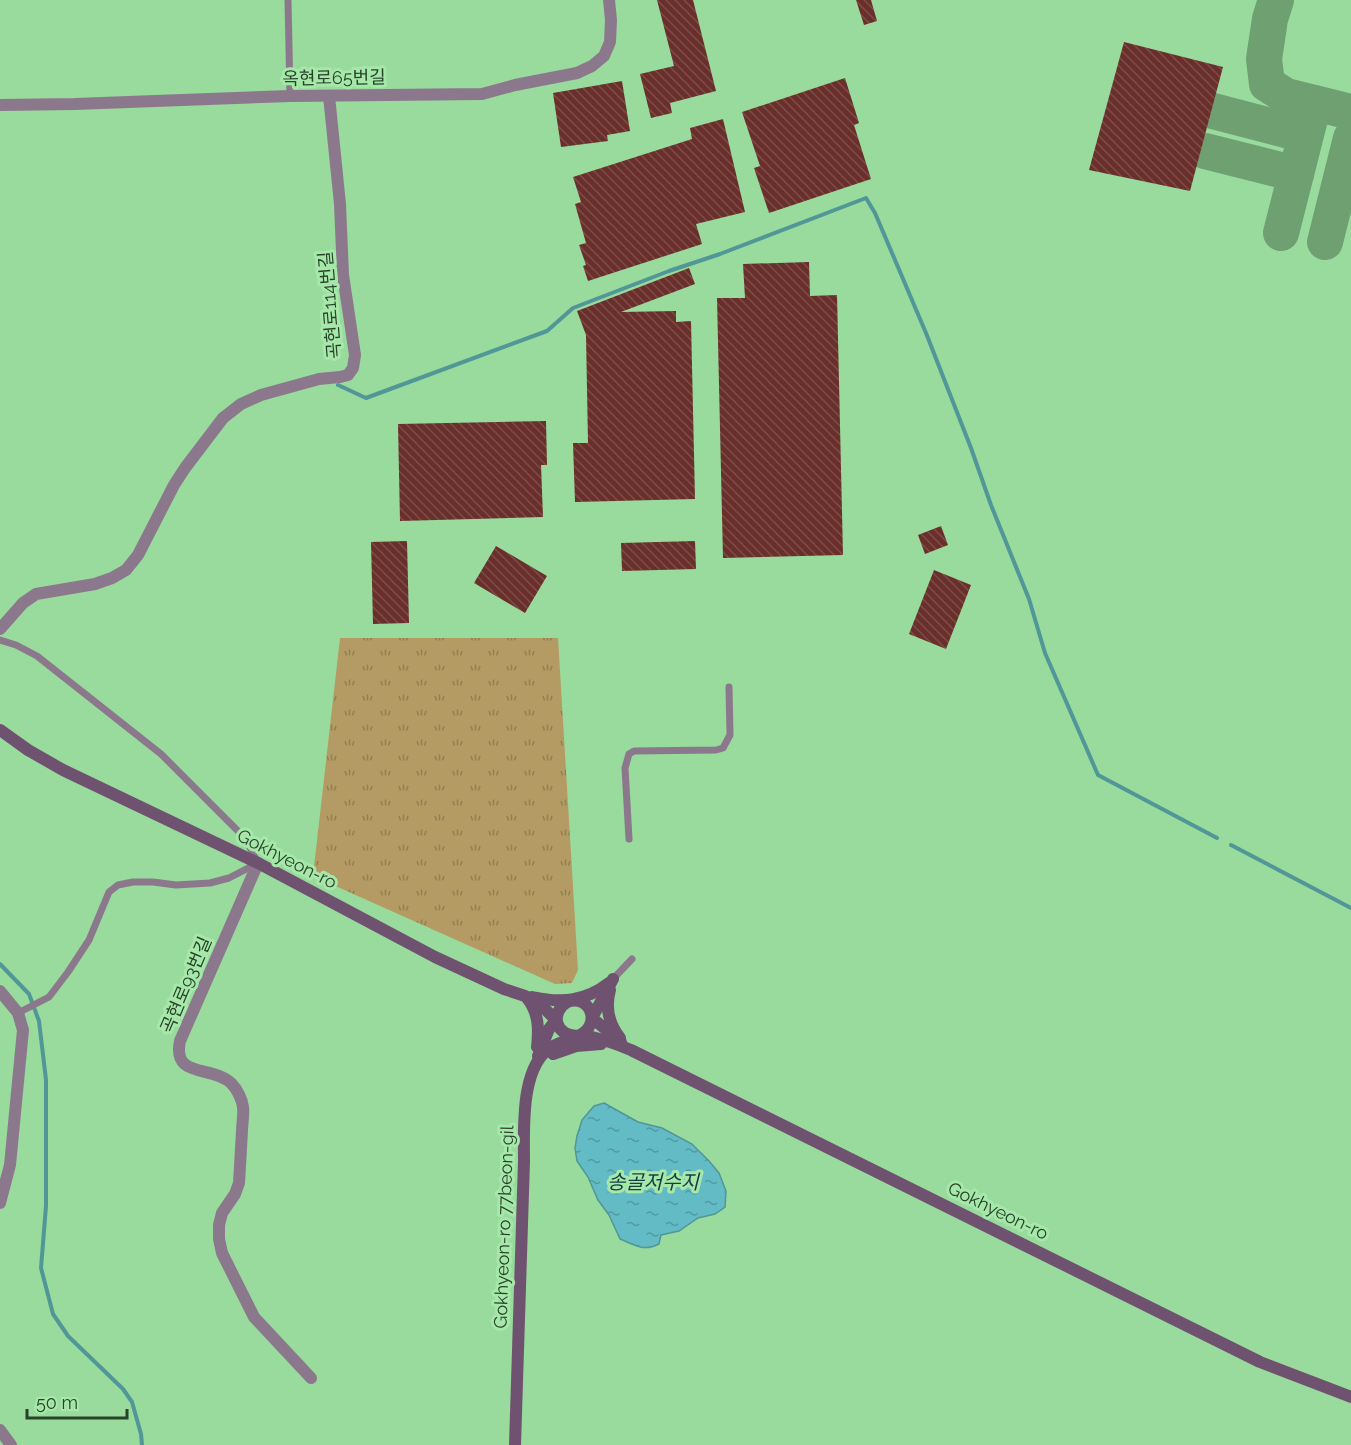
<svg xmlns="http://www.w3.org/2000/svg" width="1351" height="1445" viewBox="0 0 1351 1445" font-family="Raleway,'Noto Sans KR',sans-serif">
  <defs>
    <pattern id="grass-tufts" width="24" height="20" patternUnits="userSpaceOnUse" patternTransform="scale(1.5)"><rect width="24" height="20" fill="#b49b63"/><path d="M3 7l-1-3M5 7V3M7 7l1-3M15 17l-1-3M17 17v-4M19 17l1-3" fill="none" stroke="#928052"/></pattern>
    <pattern id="water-ripples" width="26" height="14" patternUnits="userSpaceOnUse" patternTransform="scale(1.5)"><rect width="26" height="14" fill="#63bbc6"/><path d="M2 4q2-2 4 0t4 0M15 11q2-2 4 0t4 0" fill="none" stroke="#529aa1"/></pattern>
    <pattern id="building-back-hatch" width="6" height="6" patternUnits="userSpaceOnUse" patternTransform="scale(1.5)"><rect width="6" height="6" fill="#6a2f2b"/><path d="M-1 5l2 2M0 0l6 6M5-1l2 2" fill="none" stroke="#7b4d49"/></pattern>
  </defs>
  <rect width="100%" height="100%" fill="#99da9d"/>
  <!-- grass -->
  <polygon fill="url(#grass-tufts)" points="340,638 558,638 578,970 572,983 555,984 313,876"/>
  <!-- water -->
  <path fill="url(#water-ripples)" stroke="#519797" stroke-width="1.5" d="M604,1103L638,1122L662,1128L692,1144L709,1161L719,1173L726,1191L725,1207L715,1214L698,1218L679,1231L661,1235L659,1244C643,1252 635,1245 620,1239L609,1215L598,1200L588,1177L577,1161L575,1148L577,1136L582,1120L594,1106Z"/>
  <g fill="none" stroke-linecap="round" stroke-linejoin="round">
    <!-- stream -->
    <g stroke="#519797" stroke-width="4">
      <polyline points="338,385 366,398 547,331 573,308 669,271 720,254 866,198 875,213 926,333 971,448 991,505 1029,599 1045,653 1098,775 1217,838"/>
      <polyline points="1231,845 1351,908"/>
      <polyline points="0,964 29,994 39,1021 46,1080 46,1206 41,1268 53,1314 68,1336 123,1389 132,1402 141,1434 142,1445"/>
    </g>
    <!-- taxiway -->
    <g stroke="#6ea072" stroke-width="36">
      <polyline points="1276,0 1270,19 1264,59 1267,84 1286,96 1351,112"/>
      <polyline points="1213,111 1305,135"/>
      <polyline points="1205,151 1296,174"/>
      <polyline points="1281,233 1314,103"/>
      <polyline points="1325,242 1351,138"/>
    </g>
  </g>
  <!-- building -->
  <g fill="url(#building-back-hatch)">
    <polygon points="657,0 693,0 716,91 670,103 672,113 651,118 640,74 674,66"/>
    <polygon points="856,0 871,0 877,21 864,25"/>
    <polygon points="1124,42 1223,67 1190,191 1089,170"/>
    <polygon points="845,78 859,123 854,125 871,179 769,213 754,168 760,166 742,112"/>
    <polygon points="622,81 630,131 607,135 608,141 561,147 553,93"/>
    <polygon points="723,119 745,212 696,224 702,244 588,281 583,266 586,265 579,245 586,243 575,204 581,202 573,177 692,139 690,128"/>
    <polygon points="809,262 810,296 837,295 843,555 723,558 717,298 745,298 743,264"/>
    <polygon points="689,268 695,284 621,312 676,311 676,322 691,321 695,499 575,502 573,443 588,443 586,335 577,311"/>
    <polygon points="546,421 547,465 541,465 543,517 400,521 398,424"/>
    <polygon points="941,526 948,545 925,554 918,535"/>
    <polygon points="407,541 409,623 373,624 371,542"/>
    <polygon points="695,541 696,569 622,571 621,543"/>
    <polygon points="496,546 547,576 525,613 474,583"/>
    <polygon points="934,570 971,585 946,649 909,634"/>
  </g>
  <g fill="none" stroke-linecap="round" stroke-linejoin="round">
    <!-- lane -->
    <g stroke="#8c788d" stroke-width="7">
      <polyline points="288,0 290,96"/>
      <polyline points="0,640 16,645 37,656 161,754 245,838 258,863 229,878 210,883 176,885 153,882 133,882 118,885 109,892 89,940 68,972 49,997 18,1013"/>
      <polyline points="629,839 625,768 629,754 634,751 716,750 723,748 730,735 729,687"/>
      <polyline points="613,979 632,959"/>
    </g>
    <!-- street -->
    <g stroke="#8c788d" stroke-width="12">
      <polyline points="0,105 75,104 290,96 482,94 515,85 577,73 592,66 604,56 610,42 611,20 609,0"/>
      <polyline points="0,629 23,603 36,594 95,584 112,578 126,570 138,555 174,485 185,468 223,418 241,404 261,395 319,379 340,377 348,375 353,368 355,355 343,275 340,204 329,96"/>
      <path d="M258,863L180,1041C172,1079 212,1065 231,1083C237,1089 242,1099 243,1107C244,1115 242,1124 242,1131C241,1148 240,1166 239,1183L235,1194L222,1213L219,1225V1239L222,1253L254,1317L311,1378"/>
      <polyline points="0,991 18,1013 23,1030 10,1165 0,1203"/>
      <polyline points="0,1430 11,1445"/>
    </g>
    <!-- secondary -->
    <g stroke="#6f5270" stroke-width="12">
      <polyline points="0,730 28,750 63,770 258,863 435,957 504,989 525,996 540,1004 556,1020 549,1029 538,1056"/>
      <polyline points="613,979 592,1018 621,1042"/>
      <path d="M610,990C605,1008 609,1024 620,1038"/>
      <path d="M532,997C560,1003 585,1002 609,983"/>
      <path d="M527,998C539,1013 539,1029 537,1047"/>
      <polyline points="553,1054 576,1046 601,1044"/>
      <path d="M515,1445L524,1161C524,1128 520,1064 553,1046C564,1040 583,1038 589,1027C595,1017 590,1004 579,1001C560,996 548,1023 565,1033C572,1037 583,1036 592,1037C605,1040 619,1045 631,1050L1260,1362L1351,1397"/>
    </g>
  </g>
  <g text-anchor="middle" stroke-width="6" stroke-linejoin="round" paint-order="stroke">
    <!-- street labels -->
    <g font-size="18" fill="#28432a" stroke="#a6e8a9">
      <text transform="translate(334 78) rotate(-1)" y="6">옥현로65번길</text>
      <text transform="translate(330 305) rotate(-95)" y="6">곡현로114번길</text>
      <text transform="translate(287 859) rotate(27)" y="6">Gokhyeon-ro</text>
      <text transform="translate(186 985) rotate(-67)" y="6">곡현로93번길</text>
      <text transform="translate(998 1211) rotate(26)" y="6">Gokhyeon-ro</text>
      <text transform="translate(504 1227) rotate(-88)" y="6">Gokhyeon-ro 77beon-gil</text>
    </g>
    <!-- water labels -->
    <g font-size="20" font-style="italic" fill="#164044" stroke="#a6e8a9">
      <text x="653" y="1189">송골저수지</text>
    </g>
  </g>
  <!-- scale -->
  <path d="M27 1409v9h100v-9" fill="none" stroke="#28432a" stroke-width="3"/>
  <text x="36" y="1409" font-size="18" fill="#28432a" stroke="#a6e8a9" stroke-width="4.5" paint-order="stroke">50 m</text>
</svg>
